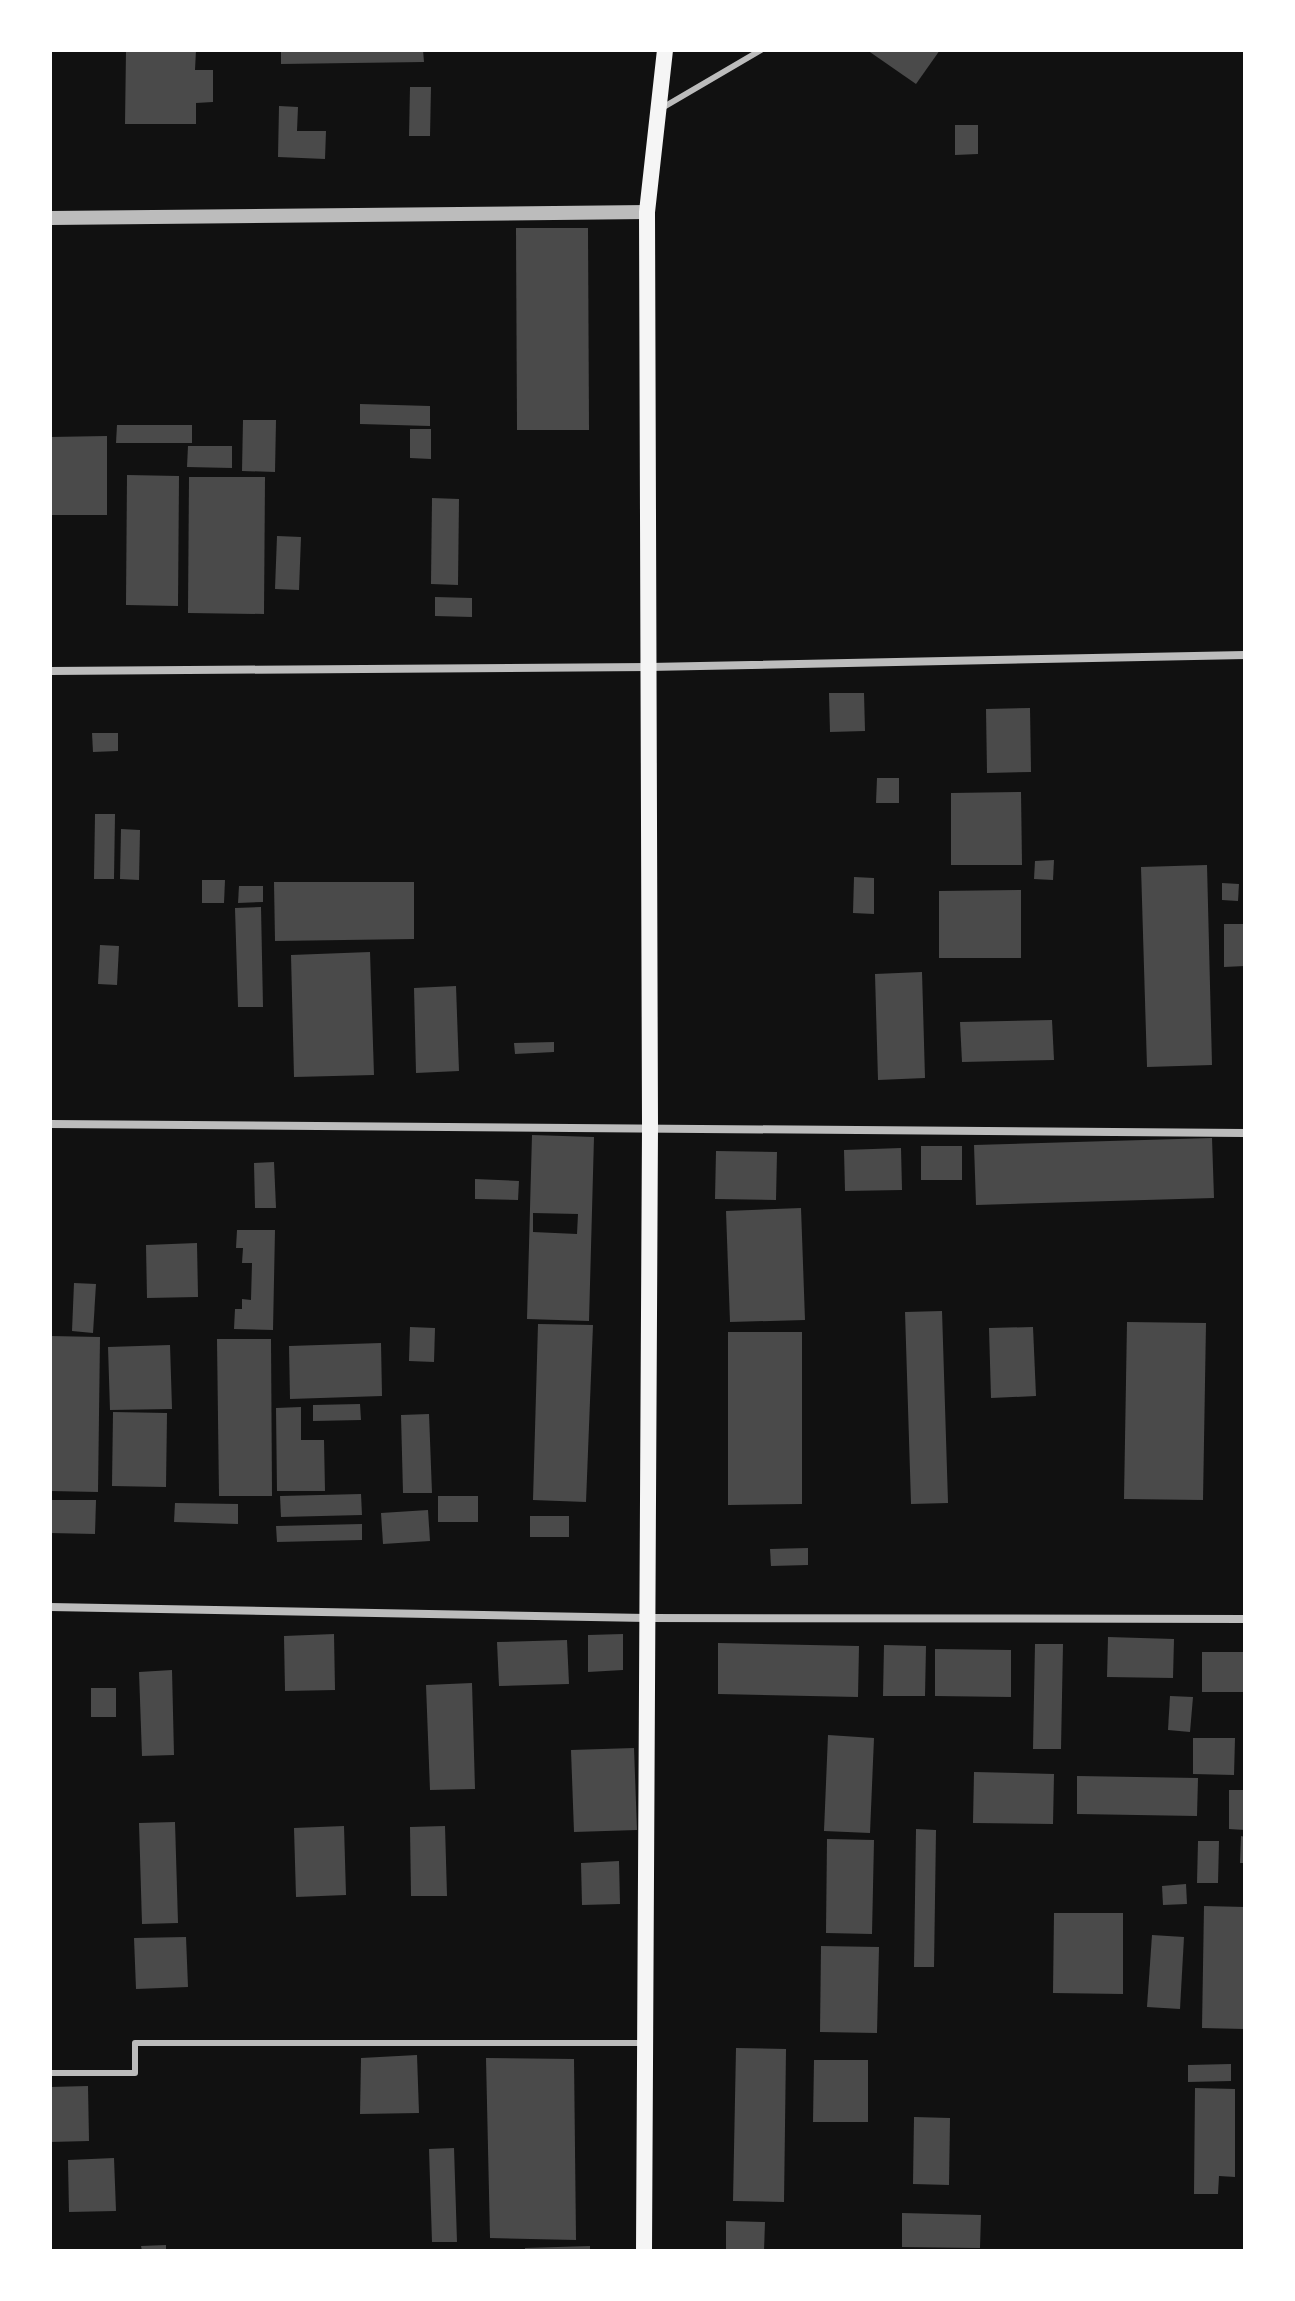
<svg xmlns="http://www.w3.org/2000/svg" width="1295" height="2301" viewBox="0 0 1295 2301" font-family="Roboto,sans-serif">
  <rect width="100%" height="100%" fill="#111"/>
  <!-- building -->
  <g fill="#4a4a4a" fill-rule="evenodd">
    <polygon points="126,50 196,50 195,70 213,70 213,102 196,103 196,124 125,124"/>
    <polygon points="281,50 423,50 424,62 281,64"/>
    <polygon points="867,50 940,50 916,84"/>
    <polygon points="410,87 431,87 430,136 409,136"/>
    <polygon points="279,106 298,107 297,131 326,131 325,159 278,157"/>
    <polygon points="955,125 978,125 978,154 955,155"/>
    <polygon points="516,228 588,228 589,430 517,430"/>
    <polygon points="360,404 430,406 430,426 360,424"/>
    <polygon points="243,420 276,420 275,472 242,471"/>
    <polygon points="117,425 192,425 192,443 116,443"/>
    <polygon points="410,429 431,429 431,459 410,458"/>
    <polygon points="107,436 107,515 50,515 50,437"/>
    <polygon points="188,446 232,446 232,468 187,467"/>
    <polygon points="127,475 179,476 178,606 126,605"/>
    <polygon points="189,477 265,477 264,614 188,613"/>
    <polygon points="432,498 459,499 458,585 431,584"/>
    <polygon points="277,536 301,537 299,590 275,589"/>
    <polygon points="435,597 472,598 472,617 435,616"/>
    <polygon points="829,693 864,693 865,731 830,732"/>
    <polygon points="1030,708 1031,772 987,773 986,709"/>
    <polygon points="92,733 118,733 118,751 93,752"/>
    <polygon points="877,778 899,778 899,803 876,803"/>
    <polygon points="1021,792 1022,865 951,865 951,793"/>
    <polygon points="95,814 115,814 114,879 94,879"/>
    <polygon points="121,829 140,830 139,880 120,879"/>
    <polygon points="1054,860 1053,880 1034,879 1035,861"/>
    <polygon points="1207,865 1212,1065 1147,1067 1141,867"/>
    <polygon points="854,877 874,878 874,914 853,913"/>
    <polygon points="202,880 225,880 224,903 202,903"/>
    <polygon points="274,882 414,882 414,939 275,941"/>
    <polygon points="1222,883 1239,884 1238,901 1222,900"/>
    <polygon points="239,886 263,886 263,902 238,903"/>
    <polygon points="1021,890 1021,958 939,958 939,891"/>
    <polygon points="261,907 263,1007 238,1007 235,908"/>
    <polygon points="1224,924 1245,924 1245,966 1224,967"/>
    <polygon points="100,945 119,946 117,985 98,984"/>
    <polygon points="370,952 374,1075 294,1077 291,955"/>
    <polygon points="922,972 925,1078 878,1080 875,974"/>
    <polygon points="456,986 459,1071 416,1073 414,988"/>
    <polygon points="1052,1020 1054,1060 962,1062 960,1022"/>
    <polygon points="554,1042 554,1052 515,1054 514,1043"/>
    <path d="M532,1135L594,1137L589,1321L527,1319ZM533,1213L578,1214L577,1234L533,1232Z"/>
    <polygon points="1212,1138 1214,1198 976,1205 974,1145"/>
    <rect x="921" y="1146" width="41" height="34"/>
    <polygon points="901,1148 902,1190 845,1191 844,1150"/>
    <polygon points="716,1151 777,1152 776,1200 715,1199"/>
    <polygon points="274,1162 276,1208 255,1208 254,1163"/>
    <polygon points="475,1179 519,1181 518,1200 475,1199"/>
    <polygon points="801,1208 805,1320 730,1322 726,1211"/>
    <polygon points="237,1230 275,1230 273,1330 234,1329 235,1309 242,1309 242,1299 251,1300 252,1263 242,1263 243,1248 236,1248"/>
    <polygon points="197,1243 198,1297 147,1298 146,1245"/>
    <polygon points="74,1283 96,1284 93,1333 72,1331"/>
    <polygon points="942,1311 948,1503 911,1504 905,1312"/>
    <polygon points="1127,1322 1206,1323 1203,1500 1124,1499"/>
    <polygon points="538,1324 593,1325 586,1502 533,1500"/>
    <polygon points="410,1327 435,1328 434,1362 409,1361"/>
    <polygon points="1033,1327 1036,1396 991,1398 989,1328"/>
    <polygon points="728,1332 802,1332 802,1504 728,1505"/>
    <polygon points="50,1336 100,1337 98,1492 50,1491"/>
    <polygon points="217,1339 271,1339 272,1496 219,1496"/>
    <polygon points="381,1343 382,1396 290,1399 289,1346"/>
    <polygon points="170,1345 172,1409 110,1410 108,1347"/>
    <polygon points="360,1404 361,1420 313,1421 313,1405"/>
    <polygon points="301,1407 301,1440 324,1440 325,1491 277,1491 276,1408"/>
    <polygon points="113,1412 167,1413 166,1487 112,1486"/>
    <polygon points="429,1414 432,1493 403,1493 401,1415"/>
    <polygon points="361,1494 362,1515 281,1517 280,1496"/>
    <rect x="438" y="1496" width="40" height="26"/>
    <polygon points="50,1500 96,1500 95,1534 50,1533"/>
    <polygon points="175,1503 238,1504 238,1524 174,1522"/>
    <polygon points="428,1510 430,1541 383,1544 381,1513"/>
    <rect x="530" y="1516" width="39" height="21"/>
    <polygon points="362,1524 362,1540 277,1542 276,1526"/>
    <polygon points="808,1548 808,1565 771,1566 770,1549"/>
    <polygon points="334,1634 335,1690 285,1691 284,1636"/>
    <polygon points="623,1634 623,1670 588,1672 588,1635"/>
    <polygon points="1108,1637 1174,1639 1173,1678 1107,1677"/>
    <polygon points="567,1640 569,1684 499,1686 497,1642"/>
    <polygon points="718,1643 859,1646 858,1697 718,1694"/>
    <polygon points="1035,1644 1063,1644 1061,1749 1033,1749"/>
    <polygon points="884,1645 926,1646 925,1696 883,1696"/>
    <polygon points="935,1649 1011,1650 1011,1697 935,1696"/>
    <rect x="1202" y="1652" width="43" height="40"/>
    <polygon points="172,1670 174,1755 142,1756 139,1672"/>
    <polygon points="472,1683 475,1789 430,1790 426,1685"/>
    <rect x="91" y="1688" width="25" height="29"/>
    <polygon points="1170,1696 1193,1697 1190,1732 1168,1730"/>
    <polygon points="828,1735 874,1738 870,1833 824,1831"/>
    <polygon points="1193,1738 1235,1738 1234,1775 1193,1774"/>
    <polygon points="634,1748 637,1830 574,1832 571,1750"/>
    <polygon points="974,1772 1054,1774 1053,1824 973,1823"/>
    <polygon points="1077,1776 1198,1778 1197,1816 1077,1814"/>
    <polygon points="1229,1790 1245,1790 1245,1830 1229,1829"/>
    <polygon points="175,1822 178,1923 142,1924 139,1823"/>
    <polygon points="344,1826 346,1895 296,1897 294,1828"/>
    <polygon points="445,1826 447,1896 411,1896 410,1827"/>
    <polygon points="916,1829 936,1830 934,1967 914,1967"/>
    <polygon points="1241,1836 1245,1837 1245,1863 1240,1863"/>
    <polygon points="827,1839 874,1840 872,1934 826,1933"/>
    <polygon points="1198,1841 1219,1841 1218,1883 1197,1883"/>
    <polygon points="619,1861 620,1904 582,1905 581,1863"/>
    <polygon points="1186,1884 1187,1904 1163,1905 1162,1886"/>
    <polygon points="1204,1906 1245,1907 1245,2029 1202,2028"/>
    <polygon points="1054,1913 1123,1913 1123,1994 1053,1993"/>
    <polygon points="1152,1935 1184,1937 1180,2009 1147,2007"/>
    <polygon points="186,1937 188,1987 136,1989 134,1938"/>
    <polygon points="821,1946 879,1947 877,2033 820,2032"/>
    <polygon points="736,2048 786,2049 784,2202 733,2201"/>
    <polygon points="417,2055 419,2113 360,2114 361,2058"/>
    <polygon points="486,2058 574,2059 576,2240 490,2238"/>
    <polygon points="814,2060 868,2060 868,2122 813,2122"/>
    <polygon points="1231,2064 1231,2081 1188,2082 1188,2065"/>
    <polygon points="88,2086 89,2141 50,2142 50,2087"/>
    <polygon points="1195,2088 1235,2089 1235,2177 1219,2176 1218,2194 1194,2194"/>
    <polygon points="914,2117 950,2118 949,2185 913,2184"/>
    <polygon points="454,2148 457,2242 432,2242 429,2149"/>
    <polygon points="114,2158 116,2211 69,2212 68,2160"/>
    <polygon points="902,2213 981,2215 980,2248 902,2247"/>
    <polygon points="726,2221 765,2222 764,2251 726,2251"/>
    <polygon points="166,2245 166,2251 142,2251 141,2246"/>
    <polygon points="590,2246 590,2251 525,2251 525,2248"/>
  </g>
  <g fill="none" stroke-linecap="round" stroke-linejoin="round">
    <!-- service -->
    <g stroke="#bcbcbc" stroke-width="6">
      <polyline points="662,108 761,50"/>
      <polyline points="50,2073 135,2073 135,2043 645,2043"/>
    </g>
    <!-- minor -->
    <g stroke="#bcbcbc" stroke-width="8">
      <polyline points="50,671 649,667 1245,655"/>
      <polyline points="50,1124 1245,1133"/>
      <polyline points="50,1607 646,1618 1245,1619"/>
    </g>
    <!-- tertiary -->
    <polyline stroke="#bcbcbc" stroke-width="14" points="50,218 647,212"/>
    <!-- secondary -->
    <polyline stroke="#f5f5f5" stroke-width="16" points="644,2251 650,1127 647,212 665,50"/>
  </g>
  <!-- border -->
  <rect width="1295" height="2301" fill="none" stroke="#ffffff" stroke-width="104"/>
</svg>
